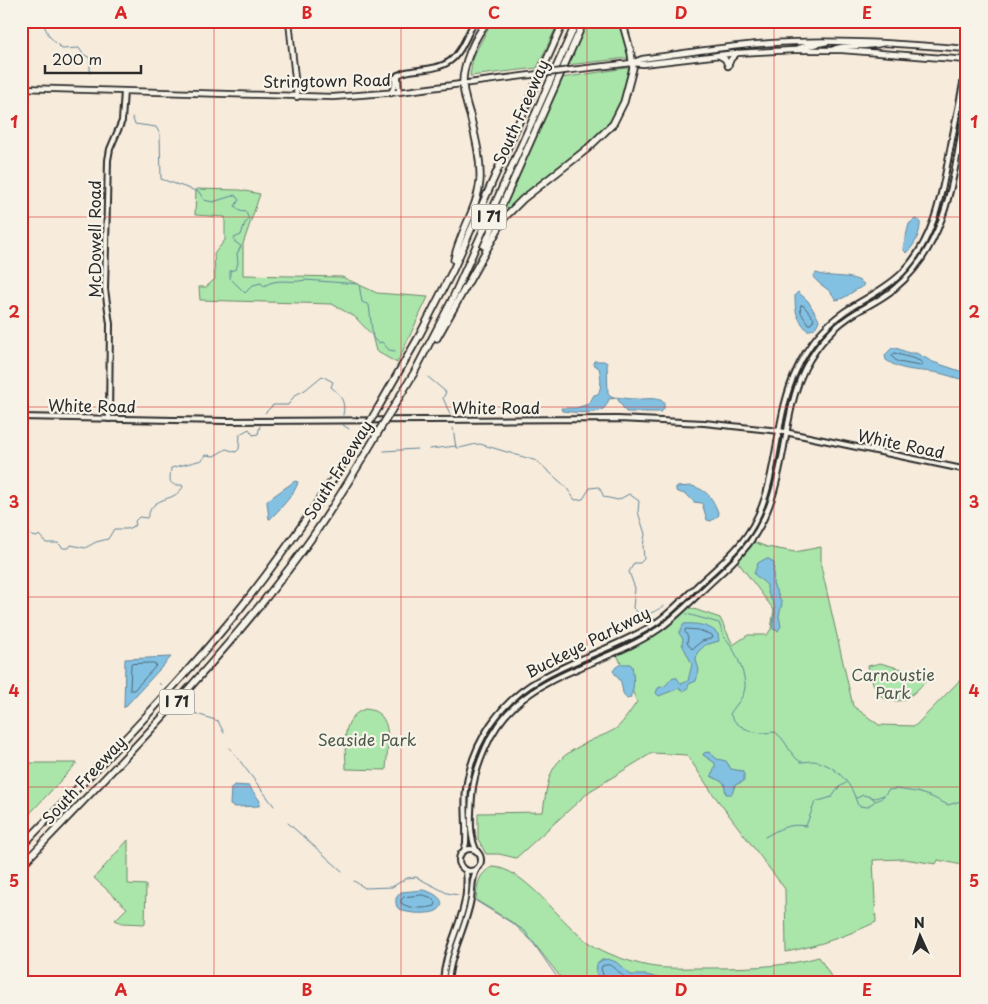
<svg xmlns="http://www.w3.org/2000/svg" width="988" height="1004" viewBox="0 0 988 1004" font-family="'Playpen Sans',sans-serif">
  <rect width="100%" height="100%" fill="#f7ebdb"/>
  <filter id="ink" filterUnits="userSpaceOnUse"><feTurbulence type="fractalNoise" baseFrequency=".02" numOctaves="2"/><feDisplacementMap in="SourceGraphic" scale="10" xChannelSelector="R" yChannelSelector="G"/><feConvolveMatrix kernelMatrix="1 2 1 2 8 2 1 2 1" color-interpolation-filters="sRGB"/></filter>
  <g filter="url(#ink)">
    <!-- green -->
    <g fill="#aae5aa" stroke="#6a886a">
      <polygon points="492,21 559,21 537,68 470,76 473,57"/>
      <polygon points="586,21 620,21 628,51 628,58 567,65"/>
      <polygon points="626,68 630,70 619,109 607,127 583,148 519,198 505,215 502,215 501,214 561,78"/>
      <polygon points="196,189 240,190 260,194 243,244 243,275 342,277 377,293 428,297 397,363 376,351 372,335 355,317 332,304 200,300 199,287 206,287 215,279 214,254 225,240 225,217 195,215"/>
      <path d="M754,542L767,547L795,552L821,547V566L853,706L879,725L915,726L967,673V866L938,860L936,864L904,859L873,860L876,922C847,936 817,946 786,952L785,889L713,794L687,755L652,753L590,791L516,858L499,854H486L478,839V813L543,812C549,767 552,759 594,739C601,736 612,732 618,727C625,720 631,710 637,702L616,652C644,641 666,627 688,607L720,618L733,645L748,635H767L771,629L774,610L737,561Z"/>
      <path d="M880,663L930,677C924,683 917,691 910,696C906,700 901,701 895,701C876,701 872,681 868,666Z"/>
      <path d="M365,709C396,711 387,748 386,770L346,769C346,747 339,718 365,709Z"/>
      <polygon points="21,763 77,763 21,823"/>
      <polygon points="128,840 128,884 146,885 145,924 122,923 115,920 127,908 94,878"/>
      <path d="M492,867C525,867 561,924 589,943C606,954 629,962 649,966C665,969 682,968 699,968C740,968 780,968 819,957L835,983H565L533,942L513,923L476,900C477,885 478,874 492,867Z"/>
    </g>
    <!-- water -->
    <g fill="#83c1e3" stroke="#608599">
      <path d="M915,219L920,221C921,232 915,246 906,253L903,248L909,224Z"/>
      <path d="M816,273C831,279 852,273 864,284L862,287C853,290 846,299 836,300C829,287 821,287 813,277Z"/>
      <path d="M798,292L808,301L819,320C817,326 814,331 807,330C796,317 795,312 795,295Z"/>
      <path d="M892,348H896L909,353H916L933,362L966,373L967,379L965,380C954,378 943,373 933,372C916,370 901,371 886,360L885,355Z"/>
      <path d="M594,361H604L607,363L608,394L611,397C619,397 627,399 635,399C645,400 655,396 664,402V409L661,412H626L617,398L609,399C608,402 606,407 603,409C597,415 570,412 562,411L561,408H576L589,404L594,395L598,394C602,388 601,375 599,368L593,364Z"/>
      <path d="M295,481L298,482C296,493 278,511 270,519H269L267,502L268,500Z"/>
      <path d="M692,486C709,491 713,499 719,515L711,521L707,520L702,503L694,502C686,493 686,495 676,491V487Z"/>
      <path d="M765,559H769L774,563L773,584L782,603L779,616L781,626L778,631L773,629C772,622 776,615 775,608C773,600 766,595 767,585L754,574L758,563Z"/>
      <path d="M684,624C695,623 710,625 718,634L719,641L705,645L697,653L696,660L699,670L696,681L689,684L687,689L683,691L679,688L659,696L656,693L658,688L665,686L673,677L677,678L681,684L688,681L692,664L682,644L683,639L679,633Z"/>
      <polygon points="171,657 124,708 125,659"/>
      <path d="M621,664H630L632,666C634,678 635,688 630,698L627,699L623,693L621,682L613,671L616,667Z"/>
      <polygon points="709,752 717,759 726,761 731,769 742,771 744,774 744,781 735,785 732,794 726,794 724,783 711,776 715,767 715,763 703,755 704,753"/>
      <polygon points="234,785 249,786 260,801 259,806 235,807 230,805 231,788"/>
      <path d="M423,890C430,891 450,900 438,910C432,915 405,914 399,909C395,906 396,901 396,898L401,892Z"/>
      <polygon points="608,959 616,962 631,975 647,975 668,981 701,975 704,977 708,983 602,983 596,973 597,964 602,960"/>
    </g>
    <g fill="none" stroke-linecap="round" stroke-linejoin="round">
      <!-- shore -->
      <g stroke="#4e6775" stroke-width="1">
        <path d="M801,305L804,306L814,319L811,324H808C805,318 798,312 801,305Z"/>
        <path d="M895,353C904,357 913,357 922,362V365L920,366L898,362L892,357Z"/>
        <polygon points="686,629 698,630 712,635 713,638 702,641 692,649 687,643 688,637 685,632"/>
        <polygon points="153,663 156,664 155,667 134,690 130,690 131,664"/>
        <path d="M423,895L430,897L436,903L435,906C425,909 409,909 401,903V900L404,897Z"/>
        <path d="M606,983L601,969L602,966C614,961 617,973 626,978C634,982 646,980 655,983"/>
      </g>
      <!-- stream -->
      <g stroke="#608599" stroke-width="1">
        <polyline points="42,21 49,36 62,49 79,48 83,54 90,58 90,73"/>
        <path d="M132,117L135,124L156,127L160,134L161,179L199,192L204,200L213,202L235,195L239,200L235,206L240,211L246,212L249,220L245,223L241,235L234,238L235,242L241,246L237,254L238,263L236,269L230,271V278L245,293L253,285L261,283L264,286C278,277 290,284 305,280L359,284L362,302L369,305L373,338L378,343L382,342L389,350L395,351"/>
        <polyline points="428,377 446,392 443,398 450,414"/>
        <path d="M265,413L273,405H288L295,395L305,390L322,376L333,382L331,387C341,395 346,402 343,415"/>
        <polyline points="343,425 349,429"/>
        <path d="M453,428L456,448C465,448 471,444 480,444L537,461L566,487L575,500L583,499L590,488L599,487L604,497L618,500L629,494L639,501L638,512L645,534L643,546L644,559L640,563H634L629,572L635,588L633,608C644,619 652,613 664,606"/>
        <polyline points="430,449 456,446"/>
        <polyline points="384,451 417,449"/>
        <path d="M21,526L32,536L37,537L39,535L46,543H58L63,548H69L71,545L85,548L96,542L108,539L114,529H127L136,525L135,521L139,517L147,518C149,515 150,509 152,507C162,496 174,501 183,487L182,485C167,486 170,480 171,468L202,460L206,455L214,456L226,449L236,452L239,449L240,434L249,429L253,435L258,434L260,426"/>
        <path d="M687,614L719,623L724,637C733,644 746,674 745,687C744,698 736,704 730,714C735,726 751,733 764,733C768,733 771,732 775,732C787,740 789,755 801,762C805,762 810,761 813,761C832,763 849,780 855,797L857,798L863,795L875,798L884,795"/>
        <polyline points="159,683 161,685"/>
        <polyline points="186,707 191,712 218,721 224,733"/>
        <polyline points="230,748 274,806"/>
        <path d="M872,797L875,801C882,799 884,796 888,790L896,789L917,792L932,797L948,805L967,799"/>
        <polyline points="855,798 858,805"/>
        <polyline points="859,806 867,807 874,802"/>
        <polyline points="288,823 342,871"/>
        <path d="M765,837C779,829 789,823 806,826L815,802L832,797L839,787L846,783"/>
        <polyline points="354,881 365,888 392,887 407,878 416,877 447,893 458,895"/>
        <polyline points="476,901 525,931 561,983"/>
      </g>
      <defs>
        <g id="tertiary">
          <polyline points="398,75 399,92"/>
          <path d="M391,93L395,84V78C405,66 432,74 450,61C462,52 467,34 475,21"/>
          <polyline points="21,417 225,421 618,419 704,423 780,431 967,470"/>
          <polyline points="109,419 110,324 105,289 108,160 110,149 122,121 124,91"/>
          <circle cx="470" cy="860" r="11"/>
          <path d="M464,851L466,843C467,825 464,807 466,789C472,742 501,700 542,678C575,659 613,648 646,629C666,618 682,600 699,584C713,571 729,558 741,543C782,493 770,425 797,369C807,347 824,326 844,312C863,299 885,290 902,273C936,238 942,191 951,145C956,118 962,90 967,62"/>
          <path d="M478,853C468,838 471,813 472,796C473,779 478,765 485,749C516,673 599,670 659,629C675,618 689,603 703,590C715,578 729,567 741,553C774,517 780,470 788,424C792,404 796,386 805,368C817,345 835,325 857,312C869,305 882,299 894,289C951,243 954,167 967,100"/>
          <path d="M443,983C445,940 471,916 466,870"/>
          <path d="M448,983C450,953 466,928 471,899C473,889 471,878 477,869"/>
        </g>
        <g id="secondary">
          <polyline points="289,21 297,97"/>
          <polyline points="798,48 827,42"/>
          <path d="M834,49C845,44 868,48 883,43"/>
          <polyline points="718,55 725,59 728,66"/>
          <path d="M634,62L642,59C693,52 744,43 795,42C852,40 909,44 967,49"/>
          <polyline points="728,66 731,59 737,53"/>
          <polyline points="571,70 632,63 643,64 737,53 794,50 842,50 967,60"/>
          <polyline points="21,88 333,97 399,92 523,76"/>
        </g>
        <g id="motorway">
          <polyline points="484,246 584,21"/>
          <path d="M454,260C459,233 478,208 480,180C481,158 475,136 470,115C467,106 464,95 463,85C462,65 475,36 488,21"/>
          <polyline points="437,338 505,217 523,199 587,149 613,124 624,102 633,68 631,53 622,21"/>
          <polyline points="378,408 418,338 453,270 564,21"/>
          <polyline points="391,411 414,373 451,302 577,21"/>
          <path d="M21,847C88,777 157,708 220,633C274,569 320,501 365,430"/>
          <path d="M21,866C118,764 219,664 303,550C331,512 356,470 380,429"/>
        </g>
      </defs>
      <!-- tertiary casing -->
      <use href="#tertiary" stroke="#2b2b2b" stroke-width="8"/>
      <!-- secondary casing -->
      <use href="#secondary" stroke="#2b2b2b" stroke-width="8"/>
      <!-- motorway casing -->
      <use href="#motorway" stroke="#2b2b2b" stroke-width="9"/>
      <!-- tertiary -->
      <use href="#tertiary" stroke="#f7f3e8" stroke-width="4"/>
      <!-- secondary -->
      <use href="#secondary" stroke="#f7f3e8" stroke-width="4.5"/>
      <!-- motorway -->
      <use href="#motorway" stroke="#f7f3e8" stroke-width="5.5"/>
      <defs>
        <polyline id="secondary-bridge" points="523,76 571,70"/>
        <g id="motorway-bridge">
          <polyline points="380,429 391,411"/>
          <polyline points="365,430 378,408"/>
        </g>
      </defs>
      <!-- secondary-bridge casing -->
      <use href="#secondary-bridge" stroke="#2b2b2b" stroke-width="8" stroke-linecap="butt"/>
      <!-- motorway-bridge casing -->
      <use href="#motorway-bridge" stroke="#2b2b2b" stroke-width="9" stroke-linecap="butt"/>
      <!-- secondary-bridge -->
      <use href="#secondary-bridge" stroke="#f7f3e8" stroke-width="4.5"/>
      <!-- motorway-bridge -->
      <use href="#motorway-bridge" stroke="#f7f3e8" stroke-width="5.5"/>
    </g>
  </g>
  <!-- grid -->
  <path fill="none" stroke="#d62828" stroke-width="1" stroke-opacity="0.55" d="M214,21V983M401,21V983M587,21V983M774,21V983M21,217H967M21,407H967M21,597H967M21,787H967"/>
  <g text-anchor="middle" stroke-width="4.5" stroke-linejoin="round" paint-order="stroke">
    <!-- shield labels -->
    <g fill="#f7f3e8" stroke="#686764" stroke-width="1">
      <rect x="471.5" y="204.5" width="35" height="25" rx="4"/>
      <rect x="159.5" y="689.5" width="35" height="25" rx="4"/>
    </g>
    <g font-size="15" font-weight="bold" fill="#2b2b2b">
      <text x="489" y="222">I 71</text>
      <text x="177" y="707">I 71</text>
    </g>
    <!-- street labels -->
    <g font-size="16" fill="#2b2b2b" stroke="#f7f3e8">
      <text transform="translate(327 81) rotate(-1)" y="6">Stringtown Road</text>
      <text transform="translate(521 112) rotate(-66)" y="6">South Freeway</text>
      <text transform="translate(95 239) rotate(-90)" y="6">McDowell Road</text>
      <text transform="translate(92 406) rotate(1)" y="6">White Road</text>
      <text x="496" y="414">White Road</text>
      <text transform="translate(901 444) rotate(12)" y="6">White Road</text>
      <text transform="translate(338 470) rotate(-58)" y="6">South Freeway</text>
      <text transform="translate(588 642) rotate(-27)" y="6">Buckeye Parkway</text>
      <text transform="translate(84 780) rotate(-47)" y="6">South Freeway</text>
    </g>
    <!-- park labels -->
    <g font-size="16" fill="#4b5a4b" stroke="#f7f3e8">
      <text x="893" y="681">Carnoustie<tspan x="893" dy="18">Park</tspan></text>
      <text x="367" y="746">Seaside Park</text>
    </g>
  </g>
  <!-- margin -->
  <rect width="988" height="1004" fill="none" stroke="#f7f3e8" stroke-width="55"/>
  <!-- north arrow -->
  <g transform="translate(920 936) rotate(357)" stroke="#f7f3e8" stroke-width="4" paint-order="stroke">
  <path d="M0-4L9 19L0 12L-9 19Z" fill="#2b2b2b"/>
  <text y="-8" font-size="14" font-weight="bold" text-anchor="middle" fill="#2b2b2b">N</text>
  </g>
  <!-- scale -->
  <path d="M45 65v8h96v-8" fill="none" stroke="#2b2b2b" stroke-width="2.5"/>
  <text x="52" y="65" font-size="15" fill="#2b2b2b" stroke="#f7f3e8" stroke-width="4" paint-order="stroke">200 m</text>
  <rect x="28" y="28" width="932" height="948" fill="none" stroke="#d62828" stroke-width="2"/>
  <g font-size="16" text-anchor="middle" font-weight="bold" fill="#d62828">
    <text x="121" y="19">A</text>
    <text x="307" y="19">B</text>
    <text x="494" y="19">C</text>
    <text x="681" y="19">D</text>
    <text x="867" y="19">E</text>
    <text x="14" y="128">1</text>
    <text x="974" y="128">1</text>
    <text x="14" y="318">2</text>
    <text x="974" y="318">2</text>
    <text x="14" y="508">3</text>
    <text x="974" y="508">3</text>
    <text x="14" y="697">4</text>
    <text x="974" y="697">4</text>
    <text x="14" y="887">5</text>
    <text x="974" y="887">5</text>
    <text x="121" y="996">A</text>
    <text x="307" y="996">B</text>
    <text x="494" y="996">C</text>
    <text x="681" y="996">D</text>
    <text x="867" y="996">E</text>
  </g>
</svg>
